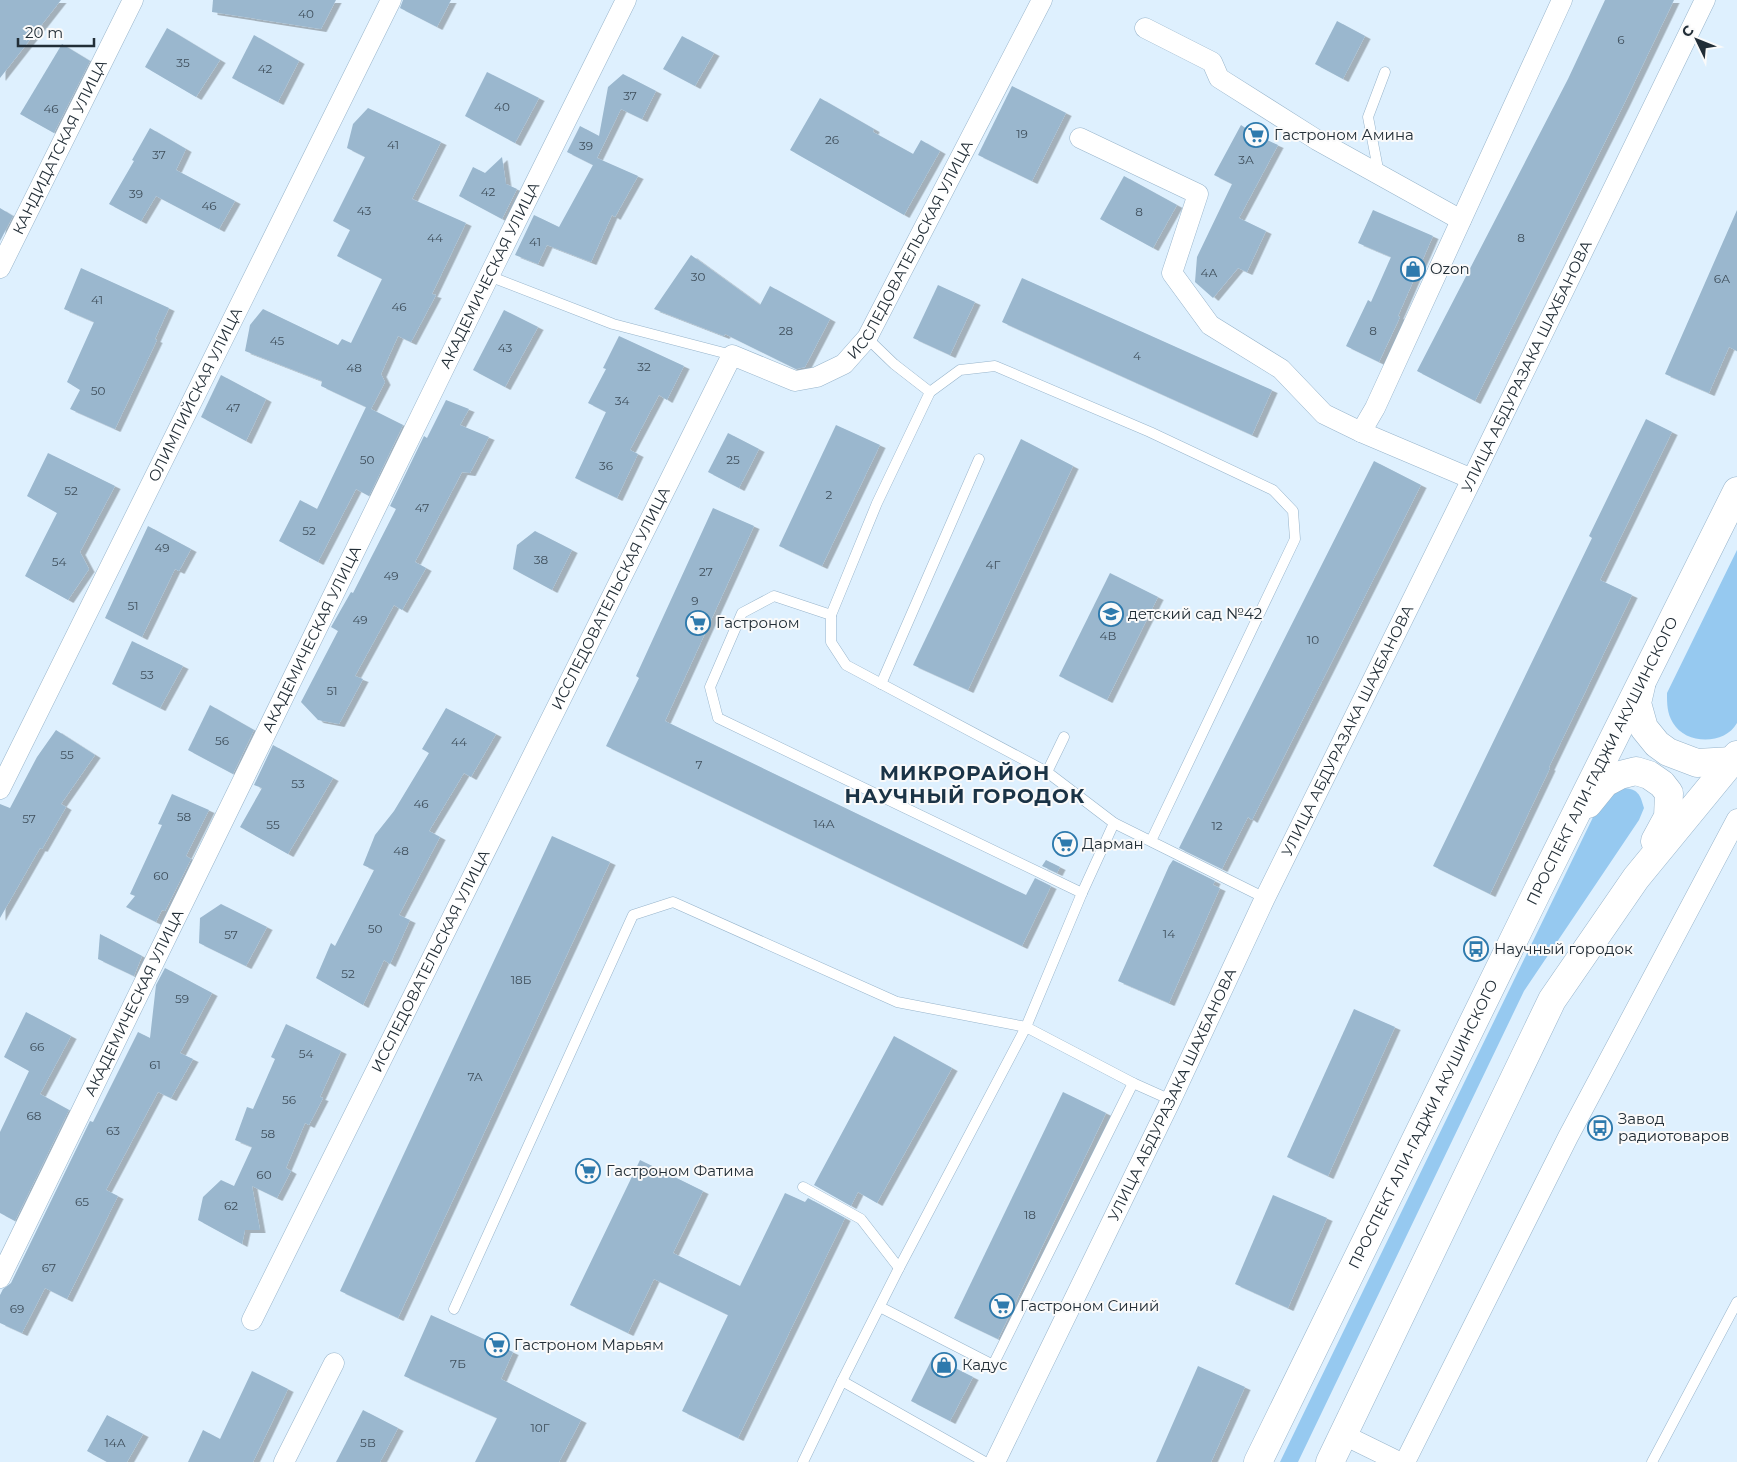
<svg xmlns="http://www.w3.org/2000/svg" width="1737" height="1462" viewBox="0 0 1737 1462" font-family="Montserrat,sans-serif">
  <defs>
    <filter id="shadow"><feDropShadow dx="5.5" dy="3" stdDeviation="0" flood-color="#0004"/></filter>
  </defs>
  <rect width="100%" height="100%" fill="#def0fe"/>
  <!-- green -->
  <g fill="#96c9f0">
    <path d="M1737,550V723C1725,745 1686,745 1673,723C1667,713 1667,704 1667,693Z"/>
    <path d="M1623,788C1638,789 1640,794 1644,808L1639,820L1524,991L1298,1462H1280L1597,809L1603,800Z"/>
  </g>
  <!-- building -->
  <g fill="#9ab7ce" filter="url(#shadow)">
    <polygon points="0,0 61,0 0,78"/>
    <polygon points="213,0 336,0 321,29 212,12"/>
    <polygon points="403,0 451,0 437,27 400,8"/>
    <polygon points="1605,0 1674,0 1623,106 1475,401 1417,371 1568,79"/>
    <polygon points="1337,21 1365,36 1343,79 1315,64"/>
    <polygon points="167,28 220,60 196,97 145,67"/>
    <polygon points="254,35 299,61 278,102 232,78"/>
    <polygon points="682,36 714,53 695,86 663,69"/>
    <polygon points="62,44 90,61 54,133 20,114"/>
    <polygon points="487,72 539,98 515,143 465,116"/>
    <polygon points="623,74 656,91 642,119 621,109 597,158 638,176 615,217 612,215 591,262 547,245 538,264 515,255 534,215 559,227 593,165 567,152 580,126 599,136 608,87"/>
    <polygon points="1012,86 1066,113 1032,181 978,155"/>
    <polygon points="820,98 874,129 873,132 913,154 921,140 940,151 904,215 790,150"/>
    <polygon points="368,108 441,142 412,199 466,223 432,294 436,295 411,342 398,336 381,374 385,382 371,409 403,425 369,496 356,489 318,562 279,541 300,500 317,509 366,407 321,386 322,381 245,351 250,325 263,309 338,345 342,339 351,343 382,279 337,256 350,230 333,221 365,157 347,148 353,124"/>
    <polygon points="1241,125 1256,135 1278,145 1239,218 1266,231 1247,272 1238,268 1213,298 1195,282 1197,257 1232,184 1214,175"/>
    <polygon points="150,128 186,149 176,170 235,201 219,229 156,196 141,221 109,204 134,161 132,160"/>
    <polygon points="502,157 506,184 517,189 502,219 459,196 473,167 485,173"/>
    <polygon points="1124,176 1177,205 1153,248 1100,219"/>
    <polygon points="0,208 13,216 0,241"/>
    <polygon points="1373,210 1433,236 1398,316 1400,317 1379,362 1346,346 1368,300 1371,302 1391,257 1358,243"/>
    <polygon points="1737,210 1737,351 1729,347 1709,393 1665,374"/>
    <polygon points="691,255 760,305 770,286 830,319 805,367 796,369 725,334 724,336 654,309"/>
    <polygon points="81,268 169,308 155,339 157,340 115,429 70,409 80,390 67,382 94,322 64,309"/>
    <polygon points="1022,278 1272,390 1252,435 1002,322"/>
    <polygon points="938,285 975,302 950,355 913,338"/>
    <polygon points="504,310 538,327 505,387 473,370"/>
    <polygon points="619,336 684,366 667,400 659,395 630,450 638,454 617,498 575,478 606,412 588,403 606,369 603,368"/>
    <polygon points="221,375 266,399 246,441 201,417"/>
    <polygon points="446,400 469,409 460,425 489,437 470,473 462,472 415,562 426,568 402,610 394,605 355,676 363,679 339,724 318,720 301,702 338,631 331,627 351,592 353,593 396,509 390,506 424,436 427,438"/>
    <polygon points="1646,419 1672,432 1600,580 1632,595 1549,767 1550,768 1490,894 1433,866 1592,538 1589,536"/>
    <polygon points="836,425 880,445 822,566 779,546"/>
    <polygon points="728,433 759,449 739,488 708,472"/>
    <polygon points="1021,439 1073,466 968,690 913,665"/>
    <polygon points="48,453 115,486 80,552 89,569 68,600 25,576 57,513 27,496"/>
    <polygon points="1374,461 1421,485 1252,820 1248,817 1222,869 1179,848"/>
    <polygon points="713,508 754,526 665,721 1026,895 1035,878 1051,886 1022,946 606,746 639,678 636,676"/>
    <polygon points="148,526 191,549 179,571 175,569 142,637 105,618"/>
    <polygon points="535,531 572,550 552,590 513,569 517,545"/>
    <polygon points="1110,573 1158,597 1107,700 1059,676"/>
    <polygon points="132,641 183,666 160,708 112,684"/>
    <polygon points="210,705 254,730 233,774 188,750"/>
    <polygon points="446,708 496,734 471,777 464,773 429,831 440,837 399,915 410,920 390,964 384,960 363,1005 316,978 331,943 335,946 374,870 363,865 375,835 394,811 429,753 422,749"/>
    <polygon points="56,730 95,755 61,804 66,807 42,849 40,848 0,918 0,804 10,808 37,757"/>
    <polygon points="273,745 333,778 288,854 240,827 262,788 254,785"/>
    <polygon points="172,794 209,810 186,856 191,859 165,911 162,910 156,922 126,907 135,896 130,894 162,825 158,824"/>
    <polygon points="552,836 610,862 398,1318 340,1291"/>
    <polygon points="1046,860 1060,867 1057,873 1042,866"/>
    <polygon points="1173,860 1215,881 1213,885 1220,888 1169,1003 1118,981 1169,866"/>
    <polygon points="221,904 267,927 246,966 199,943 200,918"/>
    <polygon points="100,934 142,956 134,976 98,959"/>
    <polygon points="165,968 212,993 180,1053 193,1059 171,1098 158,1092 106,1190 118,1196 67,1299 45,1288 22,1333 0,1323 0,1295 3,1289 11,1283 90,1121 93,1122 138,1032 150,1038 156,985"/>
    <polygon points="1354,1009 1395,1027 1328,1176 1287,1157"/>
    <polygon points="26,1012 71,1036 40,1094 69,1110 15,1221 0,1213 0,1132 29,1071 4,1057"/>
    <polygon points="286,1024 341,1051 320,1097 323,1098 309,1125 305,1123 286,1168 291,1171 277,1198 252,1186 260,1230 245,1230 242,1244 198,1220 203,1197 221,1180 234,1186 252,1147 235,1140 247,1107 253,1109 275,1059 271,1057"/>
    <polygon points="894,1036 952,1068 877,1203 858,1192 851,1206 814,1185"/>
    <polygon points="1063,1092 1106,1113 998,1339 954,1318"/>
    <polygon points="640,1160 703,1191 673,1253 740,1286 785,1193 805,1202 808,1198 845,1218 738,1438 682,1411 728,1315 654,1279 628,1333 570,1305"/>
    <polygon points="1273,1195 1327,1218 1288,1308 1235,1284"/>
    <polygon points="431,1315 513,1352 501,1379 581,1420 559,1462 475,1462 497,1418 404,1376"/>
    <polygon points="933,1357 973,1377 950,1421 911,1401"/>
    <polygon points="1198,1366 1245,1387 1211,1462 1156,1462"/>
    <polygon points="252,1371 288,1389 253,1462 188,1462 203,1430 220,1439"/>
    <polygon points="363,1410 398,1428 380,1462 336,1462"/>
    <polygon points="107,1415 143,1434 127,1462 107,1462 87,1451"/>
  </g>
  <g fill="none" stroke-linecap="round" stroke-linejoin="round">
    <defs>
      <g id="service">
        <polyline points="1379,174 1368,117 1385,72"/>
        <polyline points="489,276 613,324 732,355"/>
        <polyline points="867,338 894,364 930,392"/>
        <polyline points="831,615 774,596 742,613 710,687 718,718 1082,893"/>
        <polyline points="881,684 979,459"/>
        <polyline points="1047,772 1064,737"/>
        <polyline points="1151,841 1295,539 1293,511 1273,490 1150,432 995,366 960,370 930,392 877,503 831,615 831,642 846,665 1047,772 1114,823 1265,898"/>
        <polyline points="1133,1083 1171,1100"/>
        <polyline points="803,1187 861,1219 899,1268"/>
        <polyline points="454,1309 633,915 673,902 897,1002 1026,1027 1082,893 1114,823"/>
        <polyline points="842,1381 899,1268 1026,1027 1133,1083 993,1365 880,1307"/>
        <polyline points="803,1462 842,1381 985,1462"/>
        <polyline points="1652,1462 1737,1302"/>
      </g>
      <g id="minor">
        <polyline points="1145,28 1212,62 1219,78 1317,140 1461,220"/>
        <polyline points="1080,138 1198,194 1172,273 1210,325 1281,369 1324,414 1361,432 1472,479"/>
        <path id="s1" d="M0,268L133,0"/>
        <polyline points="1361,432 1375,408 1562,0"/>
        <path id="s2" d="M0,789L391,0"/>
        <path id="s3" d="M0,1278L489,276L626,0"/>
        <path id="s4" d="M252,1320L732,355L795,381L817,377L844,364L867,338L1042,0"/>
        <polyline points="1344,1435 1399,1462"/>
        <polyline points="284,1462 334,1363"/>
        <path id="s5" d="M995,1462L1171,1100L1265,898L1472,479L1705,0"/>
        <polyline points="1405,1462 1568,1137 1737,819"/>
      </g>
      <g id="trunk">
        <polyline points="1641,686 1637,703 1644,728 1657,744 1668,752 1697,763 1732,761"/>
        <polyline points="1588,804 1605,783 1620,775 1636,771 1649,775 1662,784 1669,793 1668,817 1655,841"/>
        <path id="s6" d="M1258,1462L1537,892L1737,491"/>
        <polyline points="1330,1462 1552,1000 1636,878 1737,755"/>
      </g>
    </defs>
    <!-- service casing -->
    <use href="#service" stroke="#97b4cb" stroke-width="11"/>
    <!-- minor casing -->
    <use href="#minor" stroke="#97b4cb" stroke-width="21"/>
    <!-- trunk casing -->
    <use href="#trunk" stroke="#97b4cb" stroke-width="29"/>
    <!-- service -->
    <use href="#service" stroke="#fff" stroke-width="10"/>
    <!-- minor -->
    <use href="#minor" stroke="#fff" stroke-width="20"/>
    <!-- trunk -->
    <use href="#trunk" stroke="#fff" stroke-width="28"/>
  </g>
  <!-- icons -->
  <defs>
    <symbol id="supermarket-ring" viewBox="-11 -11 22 22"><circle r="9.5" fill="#fafafa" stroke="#2e7aad" stroke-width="1.5"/><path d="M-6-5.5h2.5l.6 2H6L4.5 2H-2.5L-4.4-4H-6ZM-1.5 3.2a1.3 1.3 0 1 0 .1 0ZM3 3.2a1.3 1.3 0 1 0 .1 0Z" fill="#2e7aad"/></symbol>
    <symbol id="shop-ring" viewBox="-11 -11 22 22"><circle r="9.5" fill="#fafafa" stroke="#2e7aad" stroke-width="1.5"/><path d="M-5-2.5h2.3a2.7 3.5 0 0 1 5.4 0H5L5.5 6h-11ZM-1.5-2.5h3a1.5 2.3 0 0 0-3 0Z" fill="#2e7aad"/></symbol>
    <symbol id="school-ring" viewBox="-11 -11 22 22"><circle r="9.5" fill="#fafafa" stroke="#2e7aad" stroke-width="1.5"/><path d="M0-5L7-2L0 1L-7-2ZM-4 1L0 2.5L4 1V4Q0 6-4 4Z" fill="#2e7aad"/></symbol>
    <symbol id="bus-ring" viewBox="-11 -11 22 22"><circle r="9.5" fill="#fafafa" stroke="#2e7aad" stroke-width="1.5"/><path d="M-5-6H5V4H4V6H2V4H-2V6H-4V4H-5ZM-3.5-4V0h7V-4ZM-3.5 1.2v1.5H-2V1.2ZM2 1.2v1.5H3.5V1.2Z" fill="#2e7aad"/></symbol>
  </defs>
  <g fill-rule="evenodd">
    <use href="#supermarket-ring" x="1242" y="121" width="28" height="28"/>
    <use href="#shop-ring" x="1399" y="255" width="28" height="28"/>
    <use href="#school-ring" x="1097" y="600" width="28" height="28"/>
    <use href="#supermarket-ring" x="684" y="609" width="28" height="28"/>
    <use href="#supermarket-ring" x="1051" y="830" width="28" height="28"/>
    <use href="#bus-ring" x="1462" y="935" width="28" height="28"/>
    <use href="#bus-ring" x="1586" y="1114" width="28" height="28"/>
    <use href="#supermarket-ring" x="574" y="1157" width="28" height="28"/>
    <use href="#supermarket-ring" x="988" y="1292" width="28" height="28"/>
    <use href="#supermarket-ring" x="483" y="1331" width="28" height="28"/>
    <use href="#shop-ring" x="930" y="1351" width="28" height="28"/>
  </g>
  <g text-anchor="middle" stroke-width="4" stroke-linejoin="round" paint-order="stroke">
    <!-- number labels -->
    <g font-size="12" fill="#40505d">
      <text x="306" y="18">40</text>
      <text x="1621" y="44">6</text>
      <text x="183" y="67">35</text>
      <text x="265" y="73">42</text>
      <text x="630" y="100">37</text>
      <text x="502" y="111">40</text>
      <text x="51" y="113">46</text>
      <text x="1022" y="138">19</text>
      <text x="832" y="144">26</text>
      <text x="393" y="149">41</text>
      <text x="586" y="150">39</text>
      <text x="159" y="159">37</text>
      <text x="1246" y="164">3А</text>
      <text x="488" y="196">42</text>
      <text x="136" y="198">39</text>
      <text x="209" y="210">46</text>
      <text x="364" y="215">43</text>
      <text x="1139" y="216">8</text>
      <text x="435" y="242">44</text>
      <text x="1521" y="242">8</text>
      <text x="535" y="246">41</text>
      <text x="1209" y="277">4А</text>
      <text x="698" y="281">30</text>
      <text x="1722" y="283">6А</text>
      <text x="97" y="304">41</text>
      <text x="399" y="311">46</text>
      <text x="786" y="335">28</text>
      <text x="1373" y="335">8</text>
      <text x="277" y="345">45</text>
      <text x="505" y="352">43</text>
      <text x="1137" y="360">4</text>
      <text x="644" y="371">32</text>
      <text x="354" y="372">48</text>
      <text x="98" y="395">50</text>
      <text x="622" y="405">34</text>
      <text x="233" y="412">47</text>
      <text x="367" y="464">50</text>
      <text x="733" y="464">25</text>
      <text x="606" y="470">36</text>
      <text x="71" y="495">52</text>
      <text x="829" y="499">2</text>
      <text x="422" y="512">47</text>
      <text x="309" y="535">52</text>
      <text x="162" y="552">49</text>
      <text x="541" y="564">38</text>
      <text x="59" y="566">54</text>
      <text x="993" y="569">4Г</text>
      <text x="706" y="576">27</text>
      <text x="391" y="580">49</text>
      <text x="695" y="605">9</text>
      <text x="133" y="610">51</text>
      <text x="360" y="624">49</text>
      <text x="1108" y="640">4В</text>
      <text x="1313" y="644">10</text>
      <text x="147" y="679">53</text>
      <text x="332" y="695">51</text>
      <text x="222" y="745">56</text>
      <text x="459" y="746">44</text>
      <text x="67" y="759">55</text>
      <text x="699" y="769">7</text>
      <text x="298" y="788">53</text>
      <text x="421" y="808">46</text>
      <text x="184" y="821">58</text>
      <text x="29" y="823">57</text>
      <text x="824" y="828">14А</text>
      <text x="273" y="829">55</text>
      <text x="1217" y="830">12</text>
      <text x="401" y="855">48</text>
      <text x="161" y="880">60</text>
      <text x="375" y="933">50</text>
      <text x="1169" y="938">14</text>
      <text x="231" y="939">57</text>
      <text x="348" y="978">52</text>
      <text x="521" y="984">18Б</text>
      <text x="182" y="1003">59</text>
      <text x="37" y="1051">66</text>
      <text x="306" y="1058">54</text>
      <text x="155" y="1069">61</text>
      <text x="475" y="1081">7А</text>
      <text x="289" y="1104">56</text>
      <text x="34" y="1120">68</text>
      <text x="113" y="1135">63</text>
      <text x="268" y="1138">58</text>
      <text x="264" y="1179">60</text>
      <text x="82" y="1206">65</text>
      <text x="231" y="1210">62</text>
      <text x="1030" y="1219">18</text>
      <text x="49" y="1272">67</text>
      <text x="17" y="1313">69</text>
      <text x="458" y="1368">7Б</text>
      <text x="540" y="1432">10Г</text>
      <text x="115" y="1447">14А</text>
      <text x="368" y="1447">5В</text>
    </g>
    <!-- poi labels -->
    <g font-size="15" fill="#222e37" stroke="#fafafa" text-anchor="start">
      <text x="1274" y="140">Гастроном Амина</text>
      <text x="1430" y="274">Ozon</text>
      <text x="1128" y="619">детский сад №42</text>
      <text x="716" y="628">Гастроном</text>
      <text x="1082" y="849">Дарман</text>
      <text x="1494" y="954">Научный городок</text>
      <text x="1618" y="1124">Завод<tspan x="1618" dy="17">радиотоваров</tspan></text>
      <text x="606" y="1176">Гастроном Фатима</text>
      <text x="1020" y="1311">Гастроном Синий</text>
      <text x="514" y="1350">Гастроном Марьям</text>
      <text x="962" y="1370">Кадус</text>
    </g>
    <!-- street labels -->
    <g font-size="15" fill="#222e37" stroke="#fafafa">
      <text dy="5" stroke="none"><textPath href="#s1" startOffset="135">КАНДИДАТСКАЯ УЛИЦА</textPath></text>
      <text dy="5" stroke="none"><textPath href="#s4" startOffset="1331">ИССЛЕДОВАТЕЛЬСКАЯ УЛИЦА</textPath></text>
      <text dy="5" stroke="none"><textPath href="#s3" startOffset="1116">АКАДЕМИЧЕСКАЯ УЛИЦА</textPath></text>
      <text dy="5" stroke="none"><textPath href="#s5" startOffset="1218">УЛИЦА АБДУРАЗАКА ШАХБАНОВА</textPath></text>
      <text dy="5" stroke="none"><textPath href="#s2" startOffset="440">ОЛИМПИЙСКАЯ УЛИЦА</textPath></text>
      <text dy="5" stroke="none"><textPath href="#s4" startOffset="806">ИССЛЕДОВАТЕЛЬСКАЯ УЛИЦА</textPath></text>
      <text dy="5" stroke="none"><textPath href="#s3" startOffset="711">АКАДЕМИЧЕСКАЯ УЛИЦА</textPath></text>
      <text dy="5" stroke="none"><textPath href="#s5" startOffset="812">УЛИЦА АБДУРАЗАКА ШАХБАНОВА</textPath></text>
      <text dy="5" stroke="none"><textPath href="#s6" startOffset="781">ПРОСПЕКТ АЛИ-ГАДЖИ АКУШИНСКОГО</textPath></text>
      <text dy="5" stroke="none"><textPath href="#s4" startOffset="401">ИССЛЕДОВАТЕЛЬСКАЯ УЛИЦА</textPath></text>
      <text dy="5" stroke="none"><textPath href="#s3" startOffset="306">АКАДЕМИЧЕСКАЯ УЛИЦА</textPath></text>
      <text dy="5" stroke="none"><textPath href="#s5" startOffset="408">УЛИЦА АБДУРАЗАКА ШАХБАНОВА</textPath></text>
      <text dy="5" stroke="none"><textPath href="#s6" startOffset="376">ПРОСПЕКТ АЛИ-ГАДЖИ АКУШИНСКОГО</textPath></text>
    </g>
    <!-- district labels -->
    <g font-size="20" font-weight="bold" letter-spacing="1" fill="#1a3346" stroke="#fafafa">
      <text x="965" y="780">МИКРОРАЙОН<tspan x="965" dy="23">НАУЧНЫЙ ГОРОДОК</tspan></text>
    </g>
  </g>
  <!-- north arrow -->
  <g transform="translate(1697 40) rotate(313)" stroke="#fafafa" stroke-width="4" paint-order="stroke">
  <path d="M0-4L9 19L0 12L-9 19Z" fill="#222e37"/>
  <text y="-8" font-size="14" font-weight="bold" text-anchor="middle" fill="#222e37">С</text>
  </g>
  <!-- scale -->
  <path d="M18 38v8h76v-8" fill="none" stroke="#222e37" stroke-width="2.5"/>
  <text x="25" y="38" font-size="15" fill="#222e37" stroke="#fafafa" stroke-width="4" paint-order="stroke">20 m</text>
</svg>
